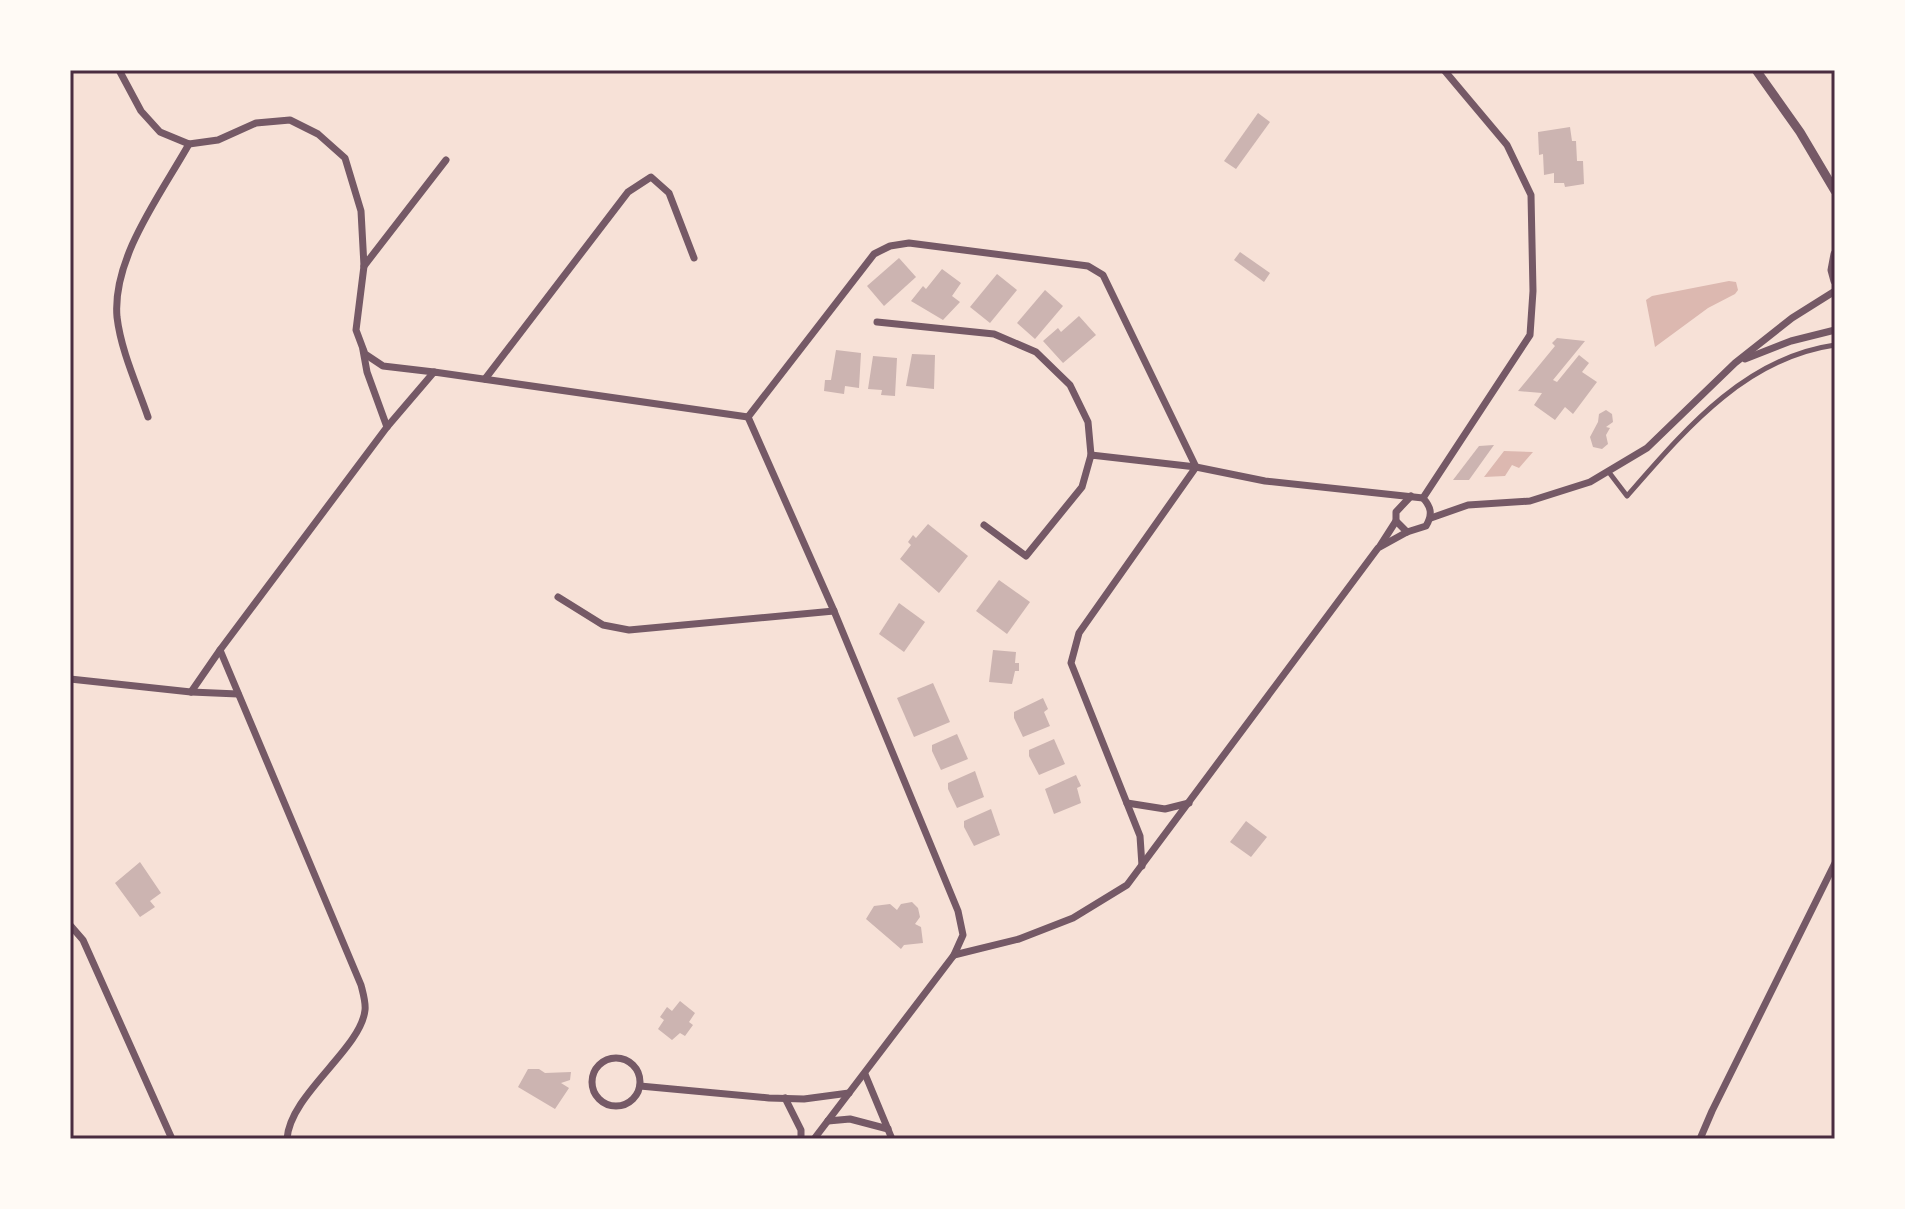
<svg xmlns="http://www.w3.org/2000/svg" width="1905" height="1209" viewBox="0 0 1905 1209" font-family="'Public Sans',sans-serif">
  <rect width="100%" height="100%" fill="#f7e1d7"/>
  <!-- water -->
  <g fill="#dcb8b0">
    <polygon points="1729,281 1736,282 1738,290 1735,294 1708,308 1655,347 1646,300 1652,296"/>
    <polygon points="1504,451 1533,452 1519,468 1512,465 1505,476 1484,477"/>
  </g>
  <!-- building -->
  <g fill="#ccb4b1">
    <polygon points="1258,113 1270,122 1236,169 1224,161"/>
    <polygon points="1570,127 1572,141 1576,141 1577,161 1583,161 1584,184 1565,187 1564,183 1554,183 1554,173 1544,175 1543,154 1539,155 1538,132"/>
    <polygon points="1240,252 1270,273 1264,282 1234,260"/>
    <polygon points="899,258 916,277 884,306 867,286"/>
    <polygon points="942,269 961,283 952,296 960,302 943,320 911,301 923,286 926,289"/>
    <polygon points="997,274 1017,290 990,323 970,307"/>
    <polygon points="1045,290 1063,306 1035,339 1017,323"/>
    <polygon points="1079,316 1096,335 1063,363 1043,341 1058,328 1061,332"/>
    <polygon points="1557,338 1585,341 1553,380 1557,382 1579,355 1589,363 1582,372 1597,382 1573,414 1565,407 1555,420 1534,405 1542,393 1518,391 1555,346 1552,343"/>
    <polygon points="836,350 861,353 859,388 845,386 844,394 824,391 825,380 831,380"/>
    <polygon points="912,354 935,355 934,389 906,386"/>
    <polygon points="873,356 897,358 895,396 881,395 882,390 868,389"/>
    <polygon points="1606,410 1612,414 1613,422 1606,427 1610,428 1606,435 1608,444 1602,449 1593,447 1590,437 1598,422 1599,414"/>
    <polygon points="1494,445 1469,480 1453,480 1479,446"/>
    <polygon points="928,524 968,556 939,593 900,559 911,545 908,542 913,535 916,538"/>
    <polygon points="999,580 1030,602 1007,634 976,611"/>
    <polygon points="899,603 925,622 904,652 879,634"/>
    <polygon points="993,650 1016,652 1015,663 1019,663 1019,671 1015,671 1012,684 989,682"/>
    <polygon points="933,683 950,722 914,737 897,698"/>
    <polygon points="1043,698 1048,709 1044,712 1050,726 1023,737 1014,718 1014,712"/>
    <polygon points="957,734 968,759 941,770 932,751 932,745"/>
    <polygon points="1054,739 1065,764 1039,775 1029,756 1029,750"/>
    <polygon points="975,771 984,797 957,808 948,789 948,783"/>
    <polygon points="1076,775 1081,786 1077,788 1081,803 1054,814 1045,789"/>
    <polygon points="991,809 1000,835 974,846 964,827 964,821"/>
    <polygon points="1246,821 1267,837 1251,857 1230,842"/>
    <polygon points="140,862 161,893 150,901 155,907 140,917 115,883"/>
    <polygon points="912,902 918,908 920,917 915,924 921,927 923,943 904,945 901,949 866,919 874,906 890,904 897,910 901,904"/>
    <polygon points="680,1001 695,1013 689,1022 693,1025 685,1036 680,1033 672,1040 658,1029 664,1020 660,1017 667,1007 672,1011"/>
    <polygon points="528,1069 539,1069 545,1073 571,1072 570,1080 561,1083 569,1088 555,1109 518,1087"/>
  </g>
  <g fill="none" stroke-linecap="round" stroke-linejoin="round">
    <!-- pedestrian -->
    <path stroke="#755966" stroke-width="5" d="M1608,471L1627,496C1684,431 1744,358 1835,345"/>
    <!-- minor -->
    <g stroke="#755966" stroke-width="7">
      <polyline points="119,70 141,111 160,132 189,144 218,140 256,123 290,120 318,134 345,158 361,211 364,266 356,330 365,354 383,366 434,372"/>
      <polyline points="364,266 446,160"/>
      <polyline points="877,322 994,334 1036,352 1070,385 1088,422 1091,455"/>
      <polyline points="363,350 367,372 387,427"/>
      <polyline points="1745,359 1791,341 1835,330"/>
      <polyline points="485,379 628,192 651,177 669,193 694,258"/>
      <path d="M148,417C137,385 121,351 117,317C112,258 161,194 189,144"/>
      <polyline points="1431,518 1468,505 1530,501 1590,482 1647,448 1735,363 1792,318 1835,291"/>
      <polyline points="984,525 1026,556 1082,487 1091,455 1196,467"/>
      <polyline points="1407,532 1396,521 1396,512 1411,496"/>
      <polyline points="1380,546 1396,521"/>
      <polyline points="558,597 603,625 629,630 834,611"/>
      <polyline points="70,679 191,692 238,694"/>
      <polyline points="191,692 220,650"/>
      <polyline points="1127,803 1165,809 1189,803"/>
      <polyline points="1142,866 1140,836 1071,663 1079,633 1196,467 1265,481 1423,498"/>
      <polyline points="70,925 83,940 172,1139"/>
      <polyline points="954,955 963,935 958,911 834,611 748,417 874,254 890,246 909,243 1088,266 1103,275 1196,467"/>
      <circle cx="616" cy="1082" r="24"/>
      <polyline points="865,1074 892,1139"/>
      <polyline points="640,1086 769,1098 804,1099 849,1093"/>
      <polyline points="785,1098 801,1130 801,1139"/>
      <polyline points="828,1121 850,1119 888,1129"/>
      <path d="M287,1139C290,1094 361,1049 365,1010C366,1003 363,993 361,985L220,650L387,427L434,372L748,417"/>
      <path d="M814,1139L954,955L1019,939L1073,918L1127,885L1378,548L1407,532L1426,526C1433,514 1431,507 1423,498L1530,335L1533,291L1531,195L1507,145L1444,70"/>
      <polyline points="1700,1139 1712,1111 1835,863"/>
    </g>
    <!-- tertiary -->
    <g stroke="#755966" stroke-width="9">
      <polyline points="1756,70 1800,132 1835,191"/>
      <polyline points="1835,254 1832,270 1835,281"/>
    </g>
  </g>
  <!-- border -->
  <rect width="1905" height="1209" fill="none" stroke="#fffaf5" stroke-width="144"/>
  <rect x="72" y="72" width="1761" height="1065" fill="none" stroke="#4a2c40" stroke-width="3"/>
</svg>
